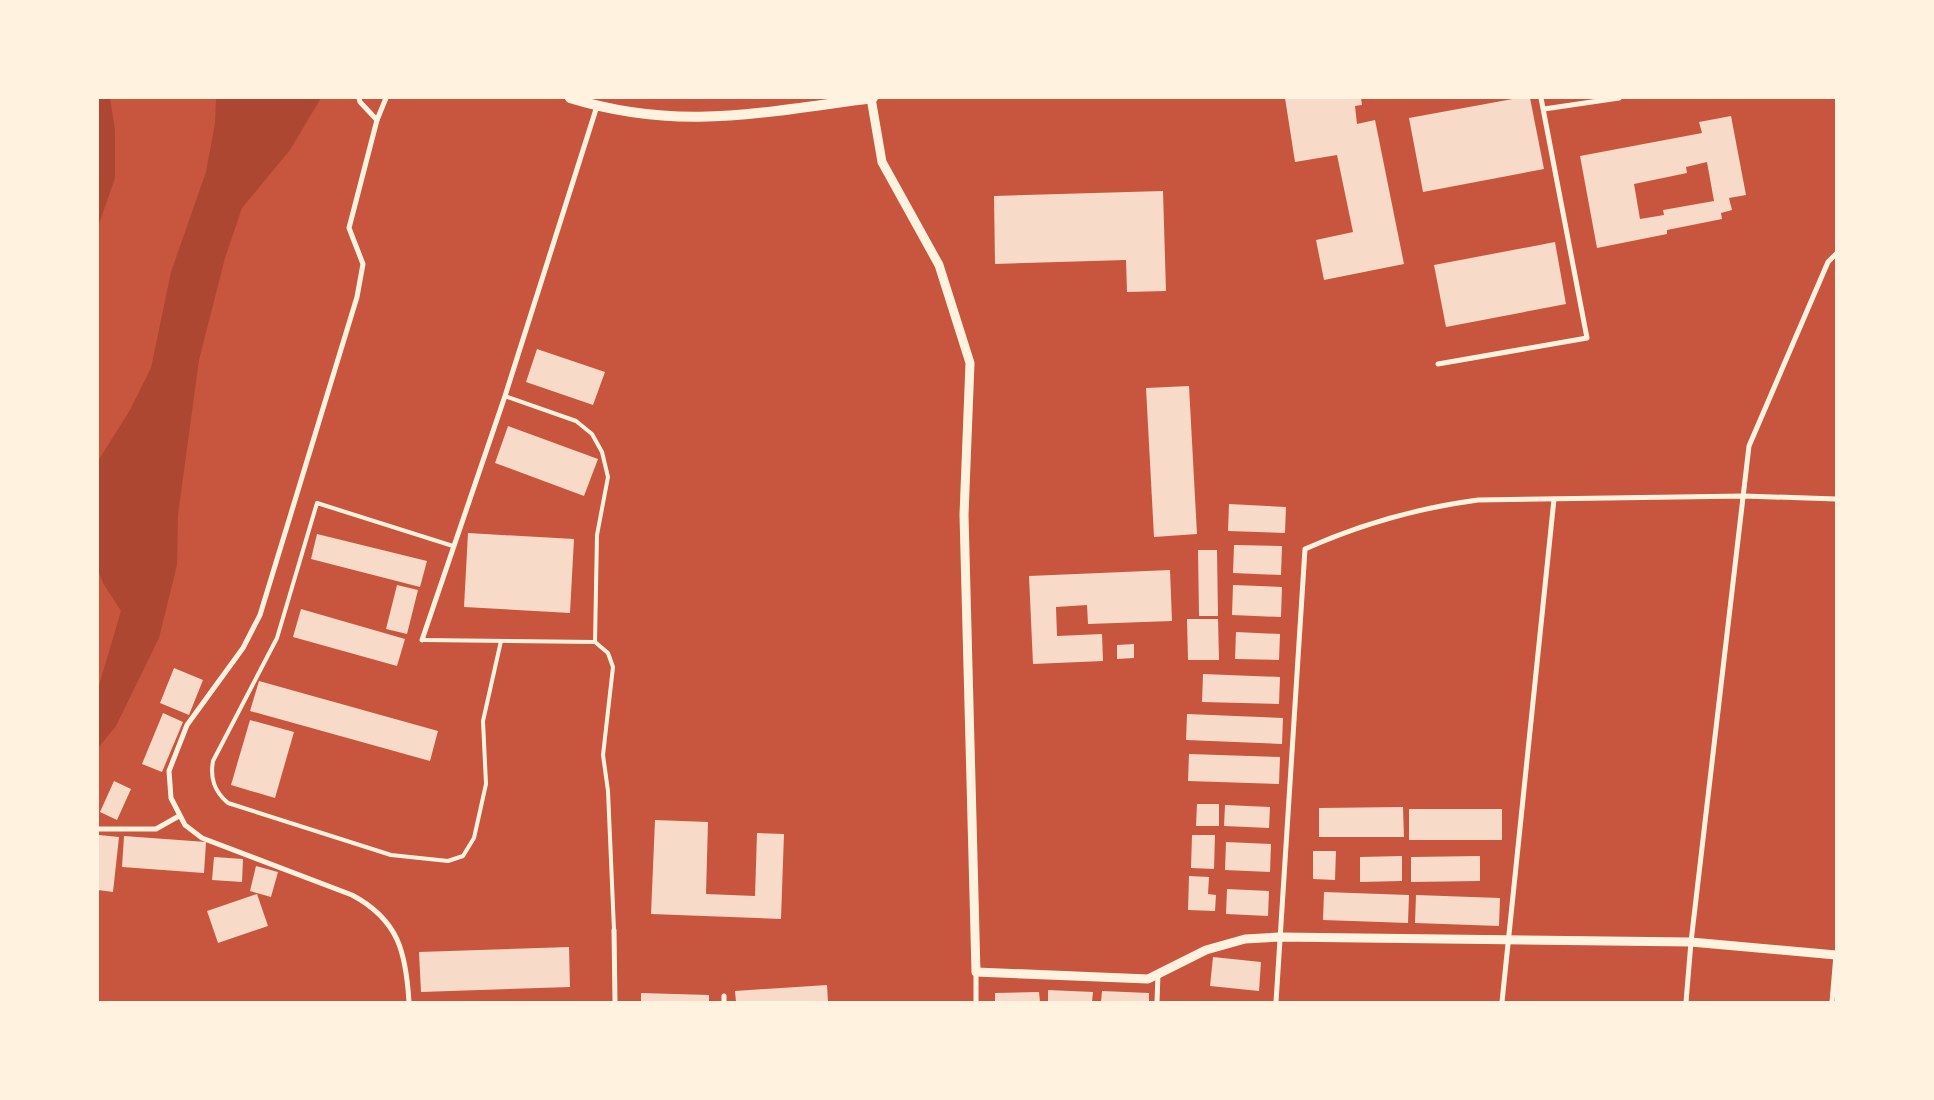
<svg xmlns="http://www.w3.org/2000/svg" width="1934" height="1100" viewBox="0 0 1934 1100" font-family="Lato,sans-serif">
  <rect width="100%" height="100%" fill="#c8553d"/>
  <!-- green -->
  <g fill="#ae4732">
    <polygon points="98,98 110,98 115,130 115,178 98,227"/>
    <polygon points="216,98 321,98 290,150 242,208 225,258 199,360 178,515 177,565 159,638 116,726 98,748 98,689 121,611 103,583 98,570 98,461 130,410 151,368 171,272 206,172 215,123"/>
  </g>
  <!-- building -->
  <g fill="#f7dbc8" fill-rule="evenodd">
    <polygon points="1285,98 1361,98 1362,105 1355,106 1357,124 1375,120 1404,264 1324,280 1316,240 1353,232 1337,155 1295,162"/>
    <polygon points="1518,98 1530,98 1544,169 1423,192 1409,118"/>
    <path d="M1731,116L1746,195L1729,198L1732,210L1721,213L1722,219L1667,230V234L1597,248L1580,156L1702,133L1699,122ZM1707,162L1714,201L1663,210L1664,215L1640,219L1634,184L1687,173L1686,167Z"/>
    <polygon points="1163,191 1166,291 1127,292 1126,260 995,264 994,196"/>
    <polygon points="1555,242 1566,304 1446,327 1434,265"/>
    <polygon points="537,349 605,372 593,405 526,382"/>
    <polygon points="1189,386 1197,534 1154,537 1146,388"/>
    <polygon points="508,426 598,459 584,496 495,463"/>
    <polygon points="1229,504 1286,507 1285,533 1228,531"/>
    <polygon points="468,533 574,539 570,613 464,607"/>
    <polygon points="317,534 427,561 420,587 311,559"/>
    <polygon points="1234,545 1282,546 1281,575 1233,573"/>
    <polygon points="1198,550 1217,550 1218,616 1199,616"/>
    <polygon points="1170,570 1172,621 1088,624 1087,605 1056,607 1057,636 1102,634 1103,661 1033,664 1029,576"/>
    <polygon points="397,585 418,590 407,634 386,629"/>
    <polygon points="1233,585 1282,587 1281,617 1232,615"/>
    <polygon points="301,609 405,639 397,666 293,637"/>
    <polygon points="1187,619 1218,619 1219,660 1188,660"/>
    <polygon points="1236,632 1280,634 1279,660 1235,659"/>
    <polygon points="1134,644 1134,658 1117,659 1117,645"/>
    <polygon points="174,668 203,680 189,715 160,703"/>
    <polygon points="1203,674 1280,677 1279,704 1202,702"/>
    <polygon points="259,681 438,731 430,761 250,711"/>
    <polygon points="163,713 183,722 162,772 142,764"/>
    <polygon points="1187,714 1283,718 1282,744 1186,740"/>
    <polygon points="250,720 294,732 275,798 231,785"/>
    <polygon points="1189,754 1280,757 1279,784 1188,781"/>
    <polygon points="114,781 131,789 117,820 100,812"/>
    <polygon points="1197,804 1219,804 1219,826 1196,826"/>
    <polygon points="1225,805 1270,807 1269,828 1224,826"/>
    <polygon points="1403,807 1404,837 1319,837 1319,808"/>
    <rect x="1409" y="809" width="93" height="31"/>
    <polygon points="655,820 708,822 706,894 755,896 757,833 784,834 781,919 651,914"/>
    <polygon points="99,835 119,837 113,892 98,890"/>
    <polygon points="1192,835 1215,835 1214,869 1191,868"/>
    <polygon points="124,836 206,842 204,873 122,867"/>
    <polygon points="1226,842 1271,844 1270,872 1225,870"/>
    <polygon points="1313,851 1336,851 1335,880 1313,879"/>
    <polygon points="1402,856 1402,881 1360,882 1360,857"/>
    <polygon points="1480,856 1480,881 1411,882 1411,857"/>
    <polygon points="214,857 243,859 242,882 212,880"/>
    <polygon points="256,866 278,872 271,897 250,891"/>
    <polygon points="1189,876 1209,877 1208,894 1216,895 1215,911 1188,910"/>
    <polygon points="1227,889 1269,891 1268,916 1226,914"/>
    <polygon points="1324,892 1409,895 1408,923 1323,920"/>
    <polygon points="257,894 268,926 218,943 207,911"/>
    <polygon points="1416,895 1500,898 1499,926 1415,923"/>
    <polygon points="569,947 570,987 421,992 419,952"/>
    <polygon points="1213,957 1261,962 1259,991 1210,986"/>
    <polygon points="827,985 828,1002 736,1002 735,991"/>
    <polygon points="1048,990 1093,992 1092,1002 1048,1002"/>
    <polygon points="1102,991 1149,993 1149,1002 1101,1002"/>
    <polygon points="1039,992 1040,1002 995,1002 995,993"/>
    <polygon points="641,993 709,995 709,1002 641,1002"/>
  </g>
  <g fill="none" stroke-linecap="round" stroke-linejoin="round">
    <!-- service -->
    <g stroke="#fff3e0" stroke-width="4">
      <path d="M453,546L317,503L277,638L213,761C210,778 214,791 228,803L391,855L448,861L463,856L474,838L486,784L483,721L501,641"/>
      <polyline points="422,640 595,642 597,535 608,477 602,452 592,434 576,421 505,396"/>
      <polyline points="595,642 608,653 613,667 603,755 608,791 614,930"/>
    </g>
    <!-- minor -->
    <g stroke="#fff3e0" stroke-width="5">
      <polyline points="359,98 360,102 377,120"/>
      <path d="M386,98L377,120L349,228L363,264L357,297L260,615L243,648L187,725L169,771L171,798L185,825L202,838L352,895C399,920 406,953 409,1002"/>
      <polyline points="1544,109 1619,98"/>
      <polyline points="1438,364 1587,338 1541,98"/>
      <polyline points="422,640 505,396 597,106"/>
      <polyline points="98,829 156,829 179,816"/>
      <polyline points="614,930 615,1002"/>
      <polyline points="724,1002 724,996"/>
      <polyline points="976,1002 976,972"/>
      <polyline points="1157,1002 1158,974"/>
      <path d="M1276,1002L1305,549C1361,524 1418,508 1478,500L1744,496L1836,499"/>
      <polyline points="1502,1002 1554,499"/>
      <polyline points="1686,1002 1691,942 1749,446 1828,262 1836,254"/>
      <polyline points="1832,1002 1836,955"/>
    </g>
    <!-- tertiary -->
    <polyline stroke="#fff3e0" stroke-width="9" points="871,98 882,162 939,265 970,363 964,515 976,972 1148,979 1206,950 1245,939 1279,937 1691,942 1836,955"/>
    <!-- secondary -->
    <path stroke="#fff3e0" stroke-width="10" d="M570,98C679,132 763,112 873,98"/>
  </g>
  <!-- border -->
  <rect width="1934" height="1100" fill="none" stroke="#fff3e0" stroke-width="198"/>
</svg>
